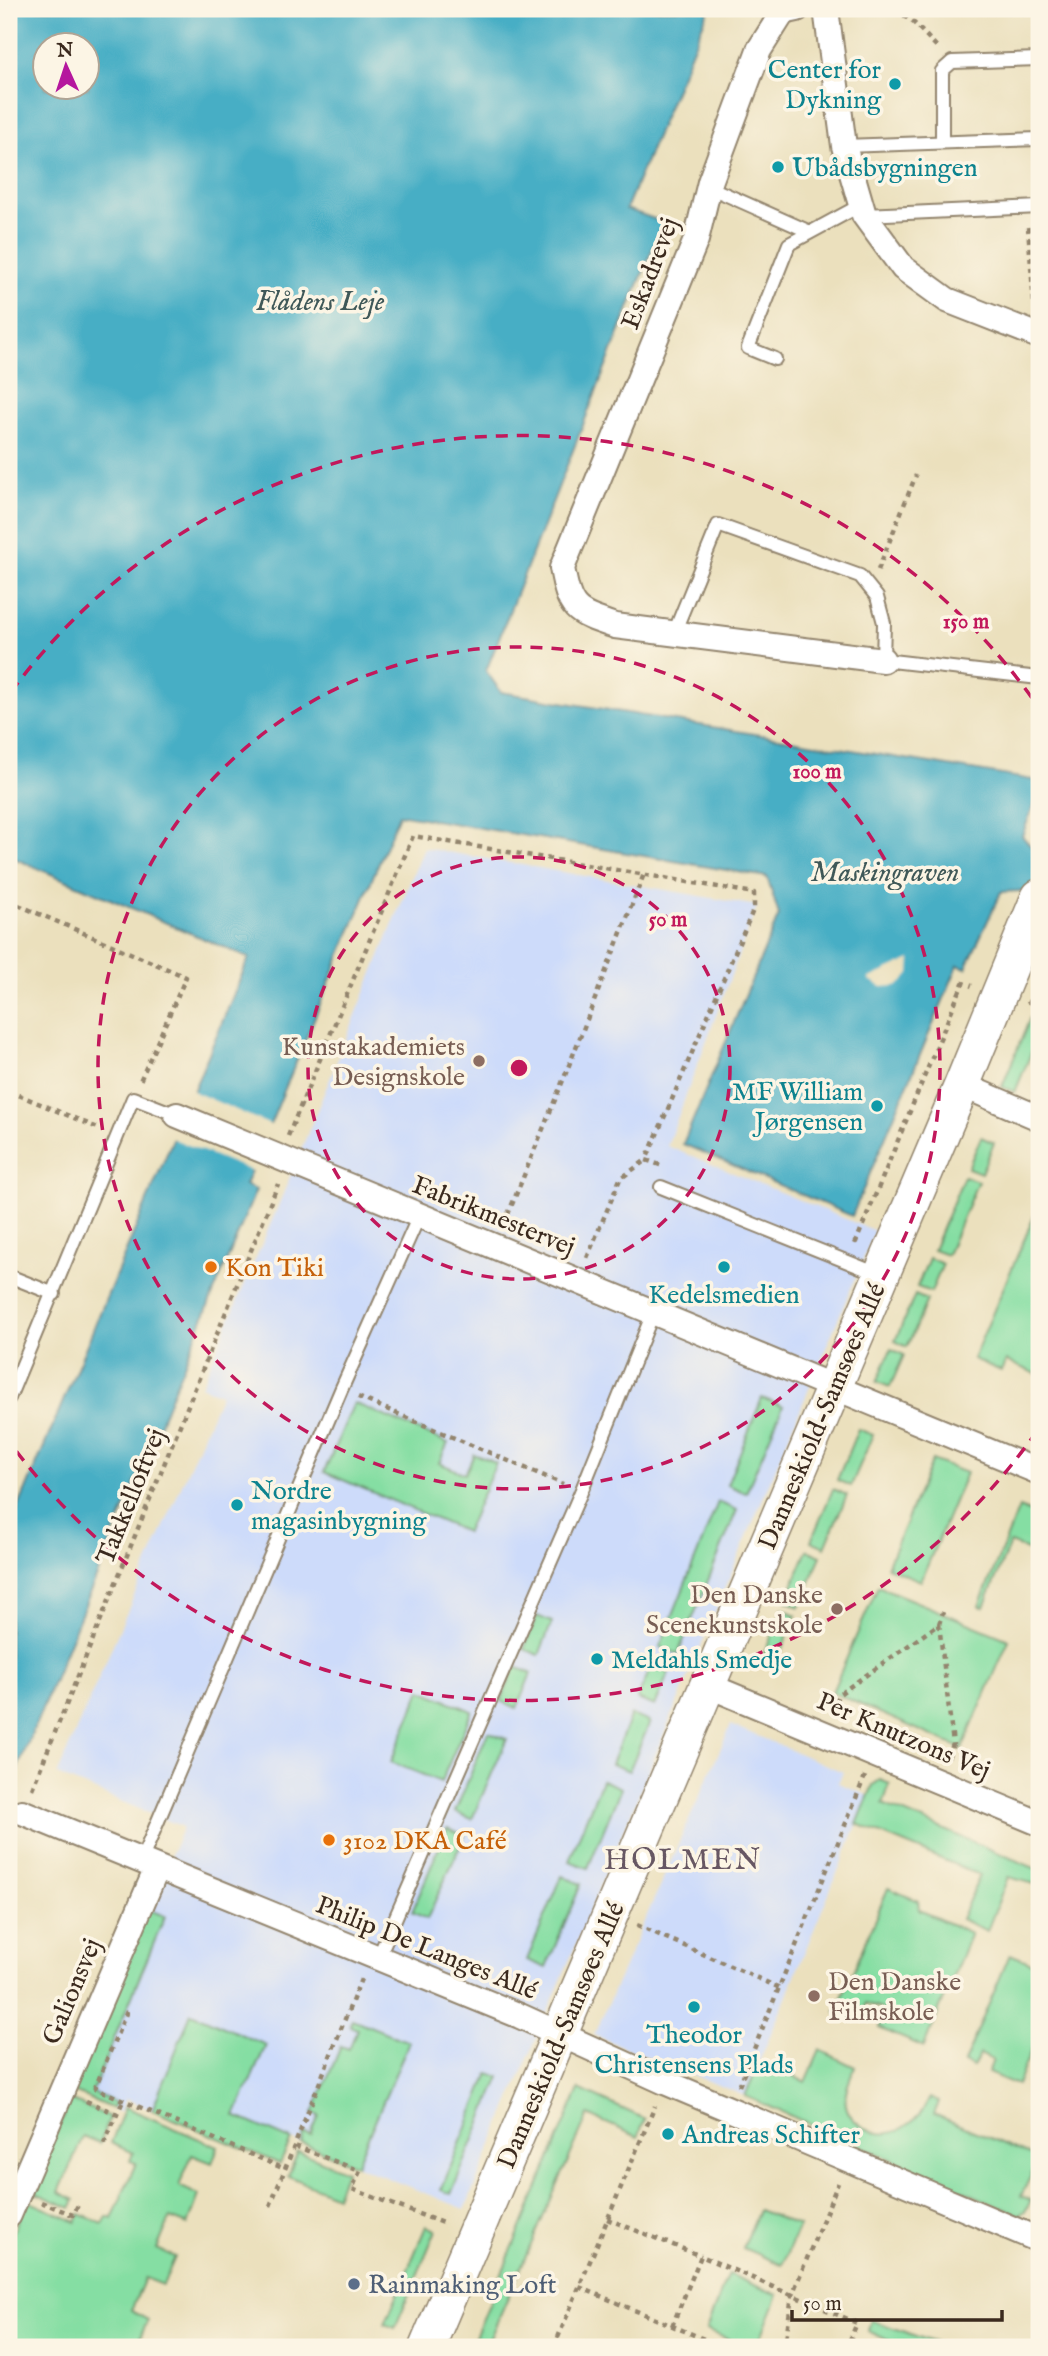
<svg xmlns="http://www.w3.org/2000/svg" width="1048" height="2356" viewBox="0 0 1048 2356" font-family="'IM FELL English',serif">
  <rect width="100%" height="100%" fill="#fcf5e5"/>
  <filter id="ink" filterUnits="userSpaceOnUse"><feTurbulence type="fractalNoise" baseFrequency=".0143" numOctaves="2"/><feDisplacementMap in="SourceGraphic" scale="14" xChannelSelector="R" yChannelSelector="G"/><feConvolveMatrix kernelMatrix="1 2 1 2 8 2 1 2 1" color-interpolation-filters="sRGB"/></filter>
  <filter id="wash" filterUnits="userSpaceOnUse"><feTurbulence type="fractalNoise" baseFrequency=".00686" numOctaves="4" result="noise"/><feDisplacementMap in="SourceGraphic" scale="28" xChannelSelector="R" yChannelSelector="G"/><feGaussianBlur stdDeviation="1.57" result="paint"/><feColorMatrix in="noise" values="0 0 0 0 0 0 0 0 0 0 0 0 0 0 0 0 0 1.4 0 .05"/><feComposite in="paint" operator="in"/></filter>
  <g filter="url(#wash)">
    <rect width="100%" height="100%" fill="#ebe0bd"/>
    <!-- built -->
    <g fill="#cddbfa">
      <polygon points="424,848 757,906 667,1146 875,1231 465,2209 292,2140 280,2164 126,2099 120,2112 69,2090 183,1827 57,1775 221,1394 201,1386 279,1204"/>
      <polygon points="731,1725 843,1772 838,1783 869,1796 745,2096 594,2035"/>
    </g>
    <!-- green -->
    <g fill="#85dea3" stroke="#608460" stroke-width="2">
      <polygon points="1030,1018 1039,1021 1039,1034 1015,1092 1002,1087"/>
      <polygon points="981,1137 994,1143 981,1173 968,1168"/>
      <polygon points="964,1176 978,1181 947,1255 933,1250"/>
      <polygon points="1036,1212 1039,1213 1037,1221 1039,1222 1039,1375 1006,1361 1001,1371 973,1359"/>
      <polygon points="929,1258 943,1264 931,1292 917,1287"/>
      <polygon points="915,1295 927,1300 907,1347 895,1341"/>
      <polygon points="891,1349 904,1355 890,1387 877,1382"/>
      <polygon points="762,1398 783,1406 746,1493 727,1485"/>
      <polygon points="354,1403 448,1443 439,1463 465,1474 474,1454 496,1463 466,1532 324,1472"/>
      <polygon points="858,1429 873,1435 851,1486 837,1480"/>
      <polygon points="932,1460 966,1473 921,1581 887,1567"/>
      <polygon points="833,1489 847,1495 825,1547 811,1541"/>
      <polygon points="718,1502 737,1510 678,1654 660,1647"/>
      <polygon points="1019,1508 1039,1516 1038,1554 1010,1543 984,1607 979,1606"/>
      <polygon points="807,1550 821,1556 799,1607 786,1601"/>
      <polygon points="878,1586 1009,1640 962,1749 832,1692"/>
      <polygon points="783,1609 796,1615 774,1669 760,1663"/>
      <polygon points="537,1616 552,1622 539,1655 524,1649"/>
      <polygon points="652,1665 669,1672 655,1706 637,1699"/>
      <polygon points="515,1667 531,1673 517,1708 501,1701"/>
      <polygon points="421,1690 472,1711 441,1782 391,1762"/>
      <polygon points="631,1715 650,1722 629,1771 611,1764"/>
      <polygon points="488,1732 507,1739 472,1819 455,1812"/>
      <polygon points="602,1780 621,1788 588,1868 569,1861"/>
      <polygon points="880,1780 890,1784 883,1804 1039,1870 1039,1885 1008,1877 987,1931 961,1919 980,1875 857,1824 873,1785"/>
      <polygon points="447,1828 465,1835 427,1919 412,1912"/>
      <polygon points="562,1876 581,1884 546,1968 527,1960"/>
      <polygon points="888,1888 918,1901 919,1910 971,1933 924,2047 879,2028 886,2011 866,2003 858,2021 836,2012"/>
      <polygon points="146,1911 152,1911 165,1916 92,2092 116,2103 113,2109 69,2090"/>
      <polygon points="1010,1954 1039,1966 1039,2031 1017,2085 988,2073 993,2060 980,2054 973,2067 964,2063"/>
      <polygon points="191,2013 266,2045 235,2116 291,2140 280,2164 152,2110"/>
      <polygon points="352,2019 409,2042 356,2165 301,2143 304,2133 311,2135 319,2116 313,2113 341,2046 349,2049 357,2029 350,2026"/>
      <path d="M820,2050L855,2067C850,2079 842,2095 847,2109C850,2118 857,2123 865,2128C891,2144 919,2122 930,2098L939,2102L934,2114L1039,2159L1021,2196L1031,2200L1026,2210L1019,2215L745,2096L759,2063L806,2082Z"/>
      <polygon points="489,2073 500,2077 451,2194 441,2190"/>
      <polygon points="579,2089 645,2119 638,2137 588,2115 486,2347 471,2347"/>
      <polygon points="70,2100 110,2117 100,2143 83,2136 59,2192 75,2200 71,2208 31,2191"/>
      <polygon points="125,2107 218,2147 212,2163 192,2155 179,2186 199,2195 188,2225 170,2218 157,2249 175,2257 163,2285 145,2278 131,2311 148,2320 136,2347 9,2347 9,2243 26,2200 76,2222 80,2214 103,2224 107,2217 112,2219 136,2163 130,2161 133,2153 111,2143"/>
      <polygon points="298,2151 346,2171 336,2196 288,2176"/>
      <polygon points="759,2210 799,2226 782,2265 743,2248"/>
      <polygon points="426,2226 436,2230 395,2328 385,2324"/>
      <polygon points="728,2274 778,2295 757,2347 746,2347 706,2330"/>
      <polygon points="871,2320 947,2347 887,2347 890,2341 868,2331"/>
    </g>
    <!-- water -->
    <path fill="#46aec5" stroke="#406c72" stroke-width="2" fill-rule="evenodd" d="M9,9H709L626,209L663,222L486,671L501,692L1039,781V791L1022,836L1039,855V900L1020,891L1001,892L966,968L958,965L852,1216L683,1144L779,915L767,877L399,814L245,1185L256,1190L9,1789V1530L249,958L9,856ZM46,46H88V88H46Z"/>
    <!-- pier -->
    <g fill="#ebe0bd">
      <polygon points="911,959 910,973 902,983 895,986 882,987 868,979"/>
      <polygon points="190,1090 273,1126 254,1172 171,1138"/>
    </g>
  </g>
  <g filter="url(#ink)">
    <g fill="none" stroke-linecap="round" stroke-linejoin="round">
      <defs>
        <g id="lane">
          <polyline points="942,142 942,71 952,62 1039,59"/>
          <polyline points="844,146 1039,139"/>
          <polyline points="709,187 810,232"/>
          <polyline points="865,215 1039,207"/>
          <polyline points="775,359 748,348 789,244 861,205"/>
          <polyline points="674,633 718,525 860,576 877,597 884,623 883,660 1039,678"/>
          <polyline points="661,1187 878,1274"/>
          <polyline points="9,1276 54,1294"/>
          <polyline points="9,1398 133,1098 177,1115"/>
          <polyline points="141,1861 341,1390 419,1216"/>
          <polyline points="378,1958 581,1492 653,1313"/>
        </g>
        <g id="street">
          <path d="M797,9L783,12L759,50L710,182L696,240L562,568C570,611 574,612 615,626L883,660"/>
          <polyline points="826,9 844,146 864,215 903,268 947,300 1039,336"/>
          <polyline points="962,1085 1039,1118"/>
          <polyline points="177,1115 1039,1472"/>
          <polyline points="707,1685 1039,1823"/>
          <polyline points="22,1812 520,2016 665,2082 1039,2240"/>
          <polyline points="9,2215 157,1868"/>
        </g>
        <polyline id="secondary" points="427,2347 962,1085 1039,897"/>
      </defs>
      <!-- lane casing -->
      <use href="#lane" stroke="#93856e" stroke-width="16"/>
      <!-- street casing -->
      <use href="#street" stroke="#93856e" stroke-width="28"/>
      <!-- secondary casing -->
      <use href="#secondary" stroke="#93856e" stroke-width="38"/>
      <!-- path -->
      <g stroke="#93856e" stroke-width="4.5" stroke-dasharray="5 5" stroke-linecap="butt">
        <polyline points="896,9 914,23 939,49"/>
        <polyline points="1028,227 1034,305"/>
        <polyline points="878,570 916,475"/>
        <polyline points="9,901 186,977 140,1081"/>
        <polyline points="1027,1001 1039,1007"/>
        <polyline points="9,1091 98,1128"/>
        <polyline points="288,1136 413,836 754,893 754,908 646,1160 663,1166"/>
        <polyline points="504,1224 564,1078 644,874"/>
        <polyline points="854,1241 856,1242 863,1225 963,983 972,986"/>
        <polyline points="587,1258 620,1179 646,1160"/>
        <polyline points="358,1397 563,1484"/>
        <polyline points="939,1624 953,1744 948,1758"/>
        <polyline points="832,1711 838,1695 939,1624 943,1612"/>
        <polyline points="32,1789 278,1184"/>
        <polyline points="637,1925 780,1988"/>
        <polyline points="127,2011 95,2088 285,2169 361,1979"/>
        <polyline points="739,2086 865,1776"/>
        <polyline points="86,2101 117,2114"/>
        <polyline points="104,2144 123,2101"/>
        <polyline points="295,2146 360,2171 352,2189 445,2224"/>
        <polyline points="41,2202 73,2215 79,2203"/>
        <polyline points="270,2206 285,2169"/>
        <polyline points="607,2219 701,2256"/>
        <polyline points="579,2287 723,2347"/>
        <polyline points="672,2326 701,2256 857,2323 847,2347"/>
        <polyline points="554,2347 655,2106"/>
        <polyline points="785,2347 792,2295 838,2183"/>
      </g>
      <!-- lane -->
      <use href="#lane" stroke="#fff" stroke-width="12"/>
      <!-- street -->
      <use href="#street" stroke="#fff" stroke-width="24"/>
      <!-- secondary -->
      <use href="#secondary" stroke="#fff" stroke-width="35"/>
    </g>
  </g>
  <!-- distance rings -->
  <g fill="none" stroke="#c2185b" stroke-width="3.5" stroke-dasharray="12 9">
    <circle cx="519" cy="1068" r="211"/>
    <circle cx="519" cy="1068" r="421"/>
    <path d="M1037 1431A632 632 0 0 1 11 1444M11 692A632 632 0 0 1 1037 705"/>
  </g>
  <!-- markers -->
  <g fill="#0f9aa8" stroke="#fcf5e5" stroke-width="2.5">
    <circle cx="895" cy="84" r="7"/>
    <circle cx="778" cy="167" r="7"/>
    <circle cx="877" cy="1106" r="7"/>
    <circle cx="724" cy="1267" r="7"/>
    <circle cx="237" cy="1505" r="7"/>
    <circle cx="597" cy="1659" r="7"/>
    <circle cx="694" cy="2007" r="7"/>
    <circle cx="668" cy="2134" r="7"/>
  </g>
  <g fill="#8d6e63" stroke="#fcf5e5" stroke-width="2.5">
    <circle cx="479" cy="1061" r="7"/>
    <circle cx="837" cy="1609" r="7"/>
    <circle cx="814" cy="1996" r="7"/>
  </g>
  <g fill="#e8710a" stroke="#fcf5e5" stroke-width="2.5">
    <circle cx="211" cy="1267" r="7"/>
    <circle cx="329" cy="1840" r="7"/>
  </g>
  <circle fill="#5c6f8a" stroke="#fcf5e5" stroke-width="2.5" cx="354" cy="2284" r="7"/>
  <g text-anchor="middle" stroke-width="7" stroke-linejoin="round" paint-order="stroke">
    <!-- culture labels -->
    <g font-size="26" fill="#0d838f" stroke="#fcf5e5" text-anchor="start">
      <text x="881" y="78" text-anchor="end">Center for<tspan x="881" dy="30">Dykning</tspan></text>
      <text x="792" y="176">Ubådsbygningen</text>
      <text x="863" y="1100" text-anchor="end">MF William<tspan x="863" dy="30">Jørgensen</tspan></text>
      <text x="724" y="1303" text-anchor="middle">Kedelsmedien</text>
      <text x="251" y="1499">Nordre<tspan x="251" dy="30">magasinbygning</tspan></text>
      <text x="611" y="1668">Meldahls Smedje</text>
      <text x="694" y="2043" text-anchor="middle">Theodor<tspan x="694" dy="30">Christensens Plads</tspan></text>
      <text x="682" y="2143">Andreas Schifter</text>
    </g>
    <!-- street labels -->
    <g font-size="26" fill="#3b2a1e" stroke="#fcf5e5">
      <text transform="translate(649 273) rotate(-69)" y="9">Eskadrevej</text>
      <text transform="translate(494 1215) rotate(22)" y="9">Fabrikmestervej</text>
      <text transform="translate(821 1416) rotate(-67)" y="9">Danneskiold-Samsøes Allé</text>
      <text transform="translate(130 1496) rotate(-68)" y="9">Takkelloftvej</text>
      <text transform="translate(904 1735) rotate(23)" y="9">Per Knutzons Vej</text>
      <text transform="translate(427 1947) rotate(22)" y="9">Philip De Langes Allé</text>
      <text transform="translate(71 1991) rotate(-67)" y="9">Galionsvej</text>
      <text transform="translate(560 2035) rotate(-67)" y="9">Danneskiold-Samsøes Allé</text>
    </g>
    <!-- education labels -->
    <g font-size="26" fill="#785e54" stroke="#fcf5e5" text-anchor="end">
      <text x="465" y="1055">Kunstakademiets<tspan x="465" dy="30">Designskole</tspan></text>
      <text x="823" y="1603">Den Danske<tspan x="823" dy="30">Scenekunstskole</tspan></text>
      <text x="828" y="1990" text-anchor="start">Den Danske<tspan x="828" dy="30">Filmskole</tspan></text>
    </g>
    <!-- food labels -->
    <g font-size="26" fill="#c56008" stroke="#fcf5e5" text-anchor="start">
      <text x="225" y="1276">Kon Tiki</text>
      <text x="343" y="1849">3102 DKA Café</text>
    </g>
    <!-- service labels -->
    <g font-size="26" fill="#4e5e75" stroke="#fcf5e5" text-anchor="start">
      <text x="368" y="2293">Rainmaking Loft</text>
    </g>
    <!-- water labels -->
    <g font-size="28" font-style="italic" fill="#3f5858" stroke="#fcf5e5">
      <text x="320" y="310">Flådens Leje</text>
      <text x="885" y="881">Maskingraven</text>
    </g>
    <!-- quarter labels -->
    <g font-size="30" letter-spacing="2" fill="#675763" stroke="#fcf5e5">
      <text x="683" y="1869">HOLMEN</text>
    </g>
  </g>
  <circle cx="519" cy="1068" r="10" fill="#c2185b" stroke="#fcf5e5" stroke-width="3.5"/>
  <g font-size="21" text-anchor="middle" font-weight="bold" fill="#c2185b" stroke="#fcf5e5" stroke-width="7" stroke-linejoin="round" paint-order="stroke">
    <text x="966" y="628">150 m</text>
    <text x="817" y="778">100 m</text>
    <text x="668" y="926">50 m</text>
  </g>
  <!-- margin -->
  <rect width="1048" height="2356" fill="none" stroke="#fcf5e5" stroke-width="35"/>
  <!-- north arrow -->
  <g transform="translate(66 66) rotate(357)"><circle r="33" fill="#fcf5e5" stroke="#afa495" stroke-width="2"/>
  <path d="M0-5L12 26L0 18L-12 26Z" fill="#b5179e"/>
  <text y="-10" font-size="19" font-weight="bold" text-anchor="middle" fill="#3b2a1e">N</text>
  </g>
  <!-- scale -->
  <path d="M792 2310v10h210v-10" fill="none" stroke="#3b2a1e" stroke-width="3.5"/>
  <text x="803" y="2310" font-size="21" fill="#3b2a1e" stroke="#fcf5e5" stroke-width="5" paint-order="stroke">50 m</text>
</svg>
